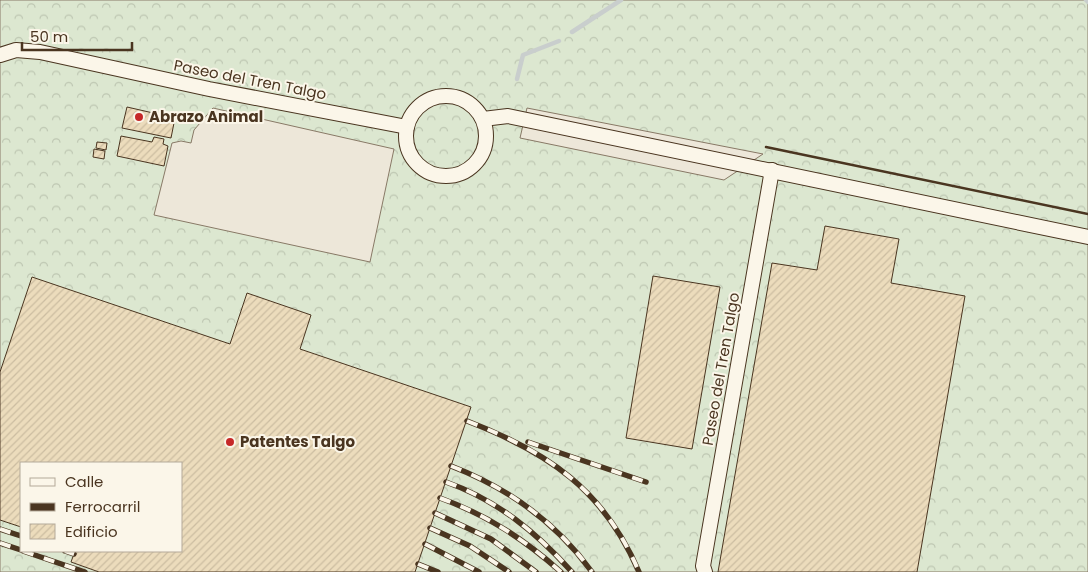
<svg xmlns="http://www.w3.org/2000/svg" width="1088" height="572" viewBox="0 0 1088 572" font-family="Poppins,sans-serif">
  <defs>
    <pattern id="forest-crowns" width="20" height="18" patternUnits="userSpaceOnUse" patternTransform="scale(1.25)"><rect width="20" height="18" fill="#dce7d0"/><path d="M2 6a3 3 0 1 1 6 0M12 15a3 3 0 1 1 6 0" fill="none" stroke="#bec7b2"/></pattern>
    <pattern id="building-hatch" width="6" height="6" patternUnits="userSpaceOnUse" patternTransform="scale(1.25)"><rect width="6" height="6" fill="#ecdcbc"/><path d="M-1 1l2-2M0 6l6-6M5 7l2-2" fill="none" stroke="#ccbda1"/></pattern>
  </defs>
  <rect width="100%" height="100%" fill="#fbf6e9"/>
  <!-- forest -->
  <path fill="url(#forest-crowns)" stroke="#887966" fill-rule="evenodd" d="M0,0H1088V572H0ZM21,463H181V551H21Z"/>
  <!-- parking -->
  <g fill="#ede7d9" stroke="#887966">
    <polygon points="213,108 394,149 370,262 154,215 172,143 181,141 191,143 194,130"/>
    <polygon points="527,108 763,154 724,180 520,138"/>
  </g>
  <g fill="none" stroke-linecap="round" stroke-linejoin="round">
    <!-- stream -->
    <g stroke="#c9cecd" stroke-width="4.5">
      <polyline points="1086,0 1088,2"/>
      <polyline points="572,32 621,0"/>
      <polyline points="517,79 523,55 559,41"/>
    </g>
  </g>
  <!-- building -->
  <g fill="url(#building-hatch)" stroke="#4a3520">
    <polygon points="127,107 175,118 171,138 122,128"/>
    <polygon points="121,136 152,142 154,137 164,139 163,144 168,146 164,166 117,156"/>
    <polygon points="97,142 107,143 106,150 96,148"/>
    <polygon points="94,149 105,151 104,159 93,157"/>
    <polygon points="825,226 899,239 891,283 965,296 917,572 718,572 772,263 817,270"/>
    <polygon points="653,276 720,287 692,449 626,438"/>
    <polygon points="32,277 230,344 247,293 311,315 300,349 471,407 415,572 99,572 71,562 75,551 181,551 181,463 21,463 21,527 0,520 0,372"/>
  </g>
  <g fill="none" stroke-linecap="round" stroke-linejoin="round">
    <defs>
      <g id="minor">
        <polyline points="0,55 16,50 40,52 209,89 407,127"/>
        <circle cx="446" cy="136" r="40"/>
        <polyline points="483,119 508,116 1088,237"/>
        <polyline points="705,572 703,566 772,170"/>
      </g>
    </defs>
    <!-- minor casing -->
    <use href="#minor" stroke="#4a3520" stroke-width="16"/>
    <!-- minor -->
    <use href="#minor" stroke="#fbf6e9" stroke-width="14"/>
    <defs>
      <g id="rail">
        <path d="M467,421C548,452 604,490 639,572"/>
        <polyline points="528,442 646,482"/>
        <path d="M451,466C508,488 556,522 592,572"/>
        <path d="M446,482C497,500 536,532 572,572"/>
        <path d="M440,498C487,515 524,539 561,572"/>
        <polyline points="435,513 491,539 536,572"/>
        <polyline points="430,528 470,546 509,572"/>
        <polyline points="0,529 21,536"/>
        <polyline points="0,543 21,550"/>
        <polyline points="425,544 479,572"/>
        <polyline points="23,551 85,572"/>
        <polyline points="65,551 74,554"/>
        <polyline points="418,564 438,572"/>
      </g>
    </defs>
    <!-- rail casing -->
    <use href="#rail" stroke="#4a3520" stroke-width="5.5"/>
    <!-- rail -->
    <use href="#rail" stroke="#fbf6e9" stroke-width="4" stroke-dasharray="11" stroke-linecap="butt"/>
    <!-- wall -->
    <polyline stroke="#4a3520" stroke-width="2.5" points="766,147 1088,214"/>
  </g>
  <!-- markers -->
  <g fill="#c62828" stroke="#fbf6e9" stroke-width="2">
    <circle cx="139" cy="117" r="5"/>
    <circle cx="230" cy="442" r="5"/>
  </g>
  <g text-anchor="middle" stroke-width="4" stroke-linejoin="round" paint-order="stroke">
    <!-- street labels -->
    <g font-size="15" fill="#4a3520" stroke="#fbf6e9">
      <text transform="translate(250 80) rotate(11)" y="5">Paseo del Tren Talgo</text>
      <text transform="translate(721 369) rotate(-80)" y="5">Paseo del Tren Talgo</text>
    </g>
    <!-- poi labels -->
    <g font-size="15" font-weight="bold" fill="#4a3520" stroke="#fbf6e9" text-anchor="start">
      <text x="149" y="122">Abrazo Animal</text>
      <text x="240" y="447">Patentes Talgo</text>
    </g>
  </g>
  <!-- legend -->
  <rect x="20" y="462" width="162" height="90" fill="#fbf6e9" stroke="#b4a999"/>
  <rect x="30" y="478" width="25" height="8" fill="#fbf6e9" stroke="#b4a999"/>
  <text x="65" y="487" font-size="15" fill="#4a3520">Calle</text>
  <rect x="30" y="503" width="25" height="8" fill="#4a3520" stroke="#b4a999"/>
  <text x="65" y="512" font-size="15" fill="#4a3520">Ferrocarril</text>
  <rect x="30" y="524" width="25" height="15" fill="url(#building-hatch)" stroke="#b4a999"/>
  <text x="65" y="537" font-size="15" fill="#4a3520">Edificio</text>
  <!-- scale -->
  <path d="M22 42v8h110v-8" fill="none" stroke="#4a3520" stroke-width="2.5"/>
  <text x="30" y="42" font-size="15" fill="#4a3520" stroke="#fbf6e9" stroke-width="4" paint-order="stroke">50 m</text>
</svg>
